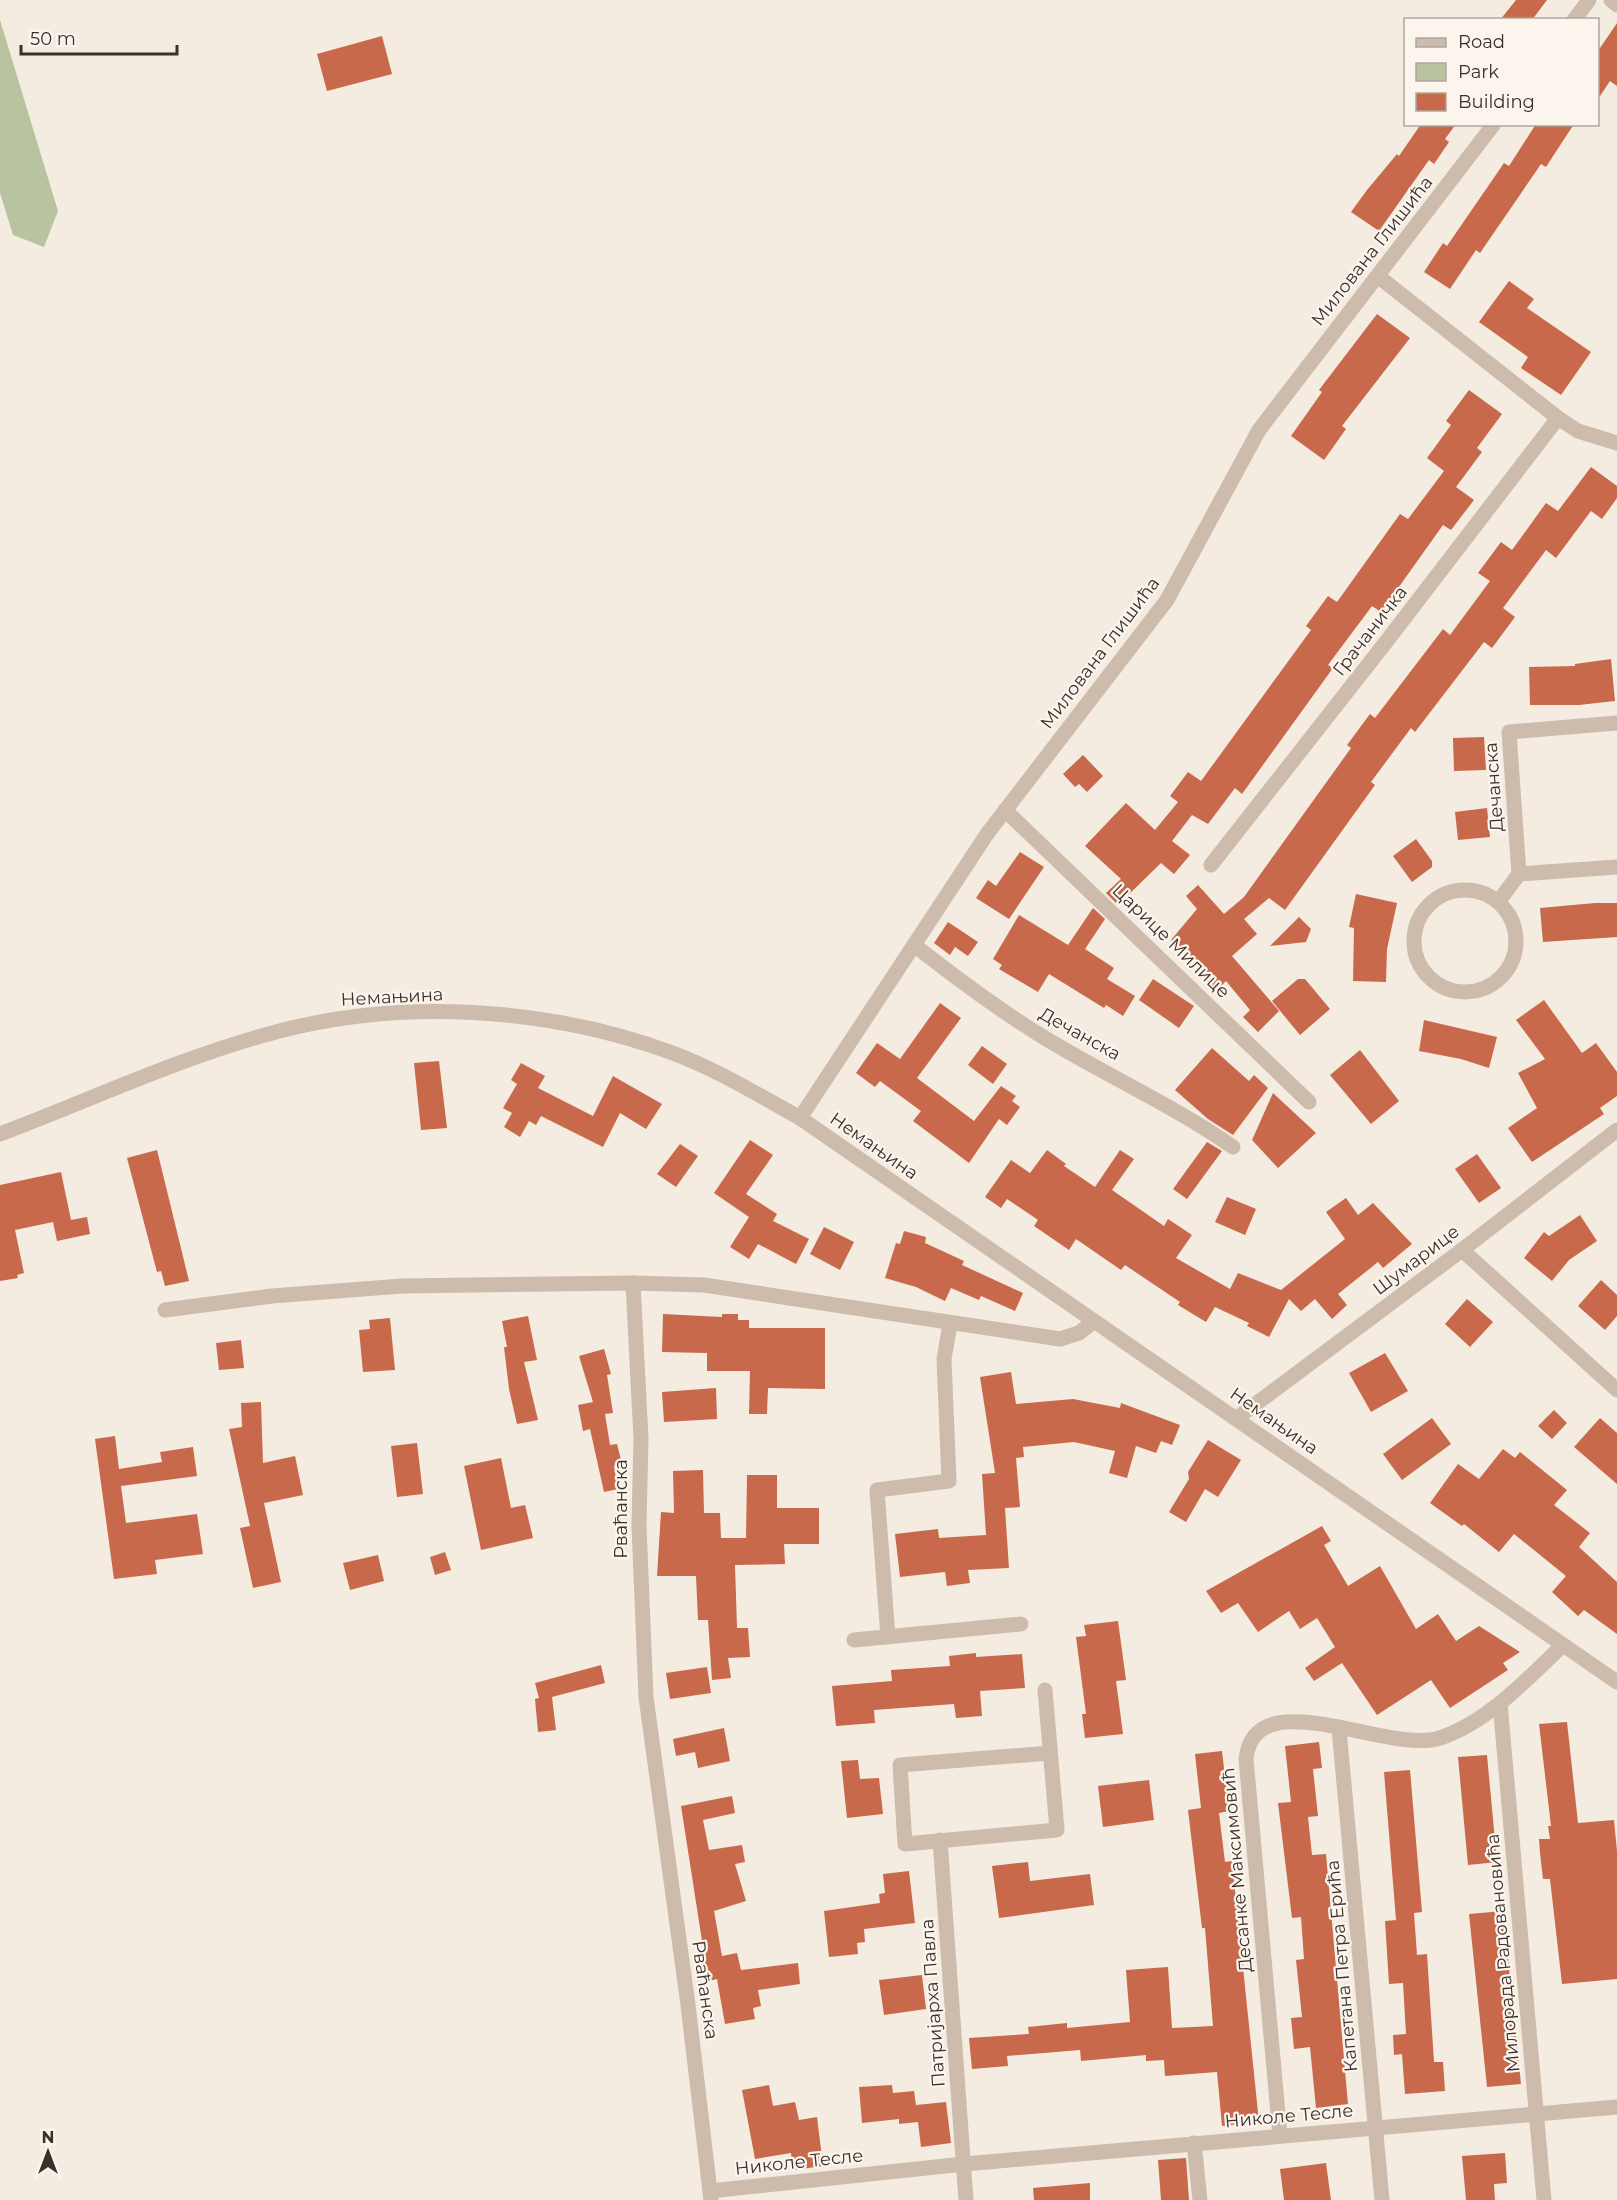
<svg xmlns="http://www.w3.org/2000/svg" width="1617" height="2200" viewBox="0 0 1617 2200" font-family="Montserrat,sans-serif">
  <rect width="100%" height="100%" fill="#f4ebe1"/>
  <!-- green -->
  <polygon fill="#b8c4a0" points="0,20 58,211 44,247 13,235 0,193"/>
  <!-- building -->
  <g fill="#c8694b">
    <polygon points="1516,0 1547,0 1532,20 1500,20"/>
    <polygon points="1617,23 1617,86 1610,81 1598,99 1598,51"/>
    <polygon points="382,36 392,74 327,91 317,54"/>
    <polygon points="1421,124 1456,124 1445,139 1449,142 1434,164 1429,160 1379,231 1351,212 1367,190 1397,154 1399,156"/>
    <polygon points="1536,124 1574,124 1546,167 1541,164 1480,253 1476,250 1450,289 1424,272 1443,243 1447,246 1504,163 1509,166"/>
    <polygon points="1509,281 1534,299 1527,308 1591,352 1561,395 1521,368 1528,357 1479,322"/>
    <polygon points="1377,314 1410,338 1342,426 1346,429 1324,460 1291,436 1322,392 1319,390"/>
    <polygon points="1469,390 1502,414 1477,448 1482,452 1456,487 1474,500 1451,530 1443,525 1381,612 1372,606 1328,665 1333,668 1242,794 1235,788 1208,824 1192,815 1172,841 1190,855 1174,874 1161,863 1122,901 1119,898 1116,903 1106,893 1121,879 1085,846 1126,803 1155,830 1178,802 1170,796 1188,772 1201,781 1311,630 1306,626 1328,596 1337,602 1400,514 1408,519 1444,471 1427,458 1451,425 1446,421"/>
    <polygon points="1591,467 1617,486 1617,498 1602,519 1591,511 1556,558 1546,550 1503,608 1515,617 1492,648 1484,642 1415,732 1411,728 1371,782 1375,785 1285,910 1269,898 1244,919 1257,934 1232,956 1279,1011 1258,1032 1243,1017 1250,1010 1226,981 1216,991 1203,978 1206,969 1171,940 1197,909 1186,896 1198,885 1224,914 1244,897 1351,748 1347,745 1370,714 1375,718 1443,629 1450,635 1490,581 1478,573 1501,542 1512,550 1546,503 1558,511"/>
    <polygon points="1611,659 1615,701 1579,705 1530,705 1529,667 1575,666 1575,664"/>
    <polygon points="1484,737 1486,770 1454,771 1453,738"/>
    <polygon points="1083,755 1103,776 1087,792 1079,784 1075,787 1063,774"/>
    <polygon points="1487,808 1490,837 1458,840 1455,812"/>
    <polygon points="1416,839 1432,861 1432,867 1412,882 1393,856"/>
    <polygon points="1020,852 1044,867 1009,919 976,898 988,880 996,886"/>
    <polygon points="1356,894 1397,903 1387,949 1386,982 1353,981 1354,928 1349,927"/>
    <polygon points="1595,903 1617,903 1617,937 1543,942 1540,908"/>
    <polygon points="1093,908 1105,919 1085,949 1114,968 1107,979 1135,996 1123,1016 1106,1005 1104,1008 1049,974 1038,992 999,969 1002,965 993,959 1019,915 1068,945"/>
    <polygon points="1299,917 1311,929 1306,942 1270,946"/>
    <polygon points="948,922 978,942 968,956 955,947 950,955 934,943"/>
    <polygon points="1153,979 1194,1006 1179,1028 1139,1000"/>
    <polygon points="1298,979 1305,979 1330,1009 1300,1035 1272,1001"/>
    <polygon points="1544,1000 1582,1053 1596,1043 1617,1072 1617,1096 1600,1108 1604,1114 1532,1162 1508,1128 1537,1108 1518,1073 1545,1059 1516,1020"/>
    <polygon points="940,1003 961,1018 917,1078 974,1121 1001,1086 1016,1096 1012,1101 1020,1107 1007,1125 999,1119 969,1163 913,1121 921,1111 880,1081 875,1087 856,1073 877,1043 900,1059"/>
    <polygon points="1424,1020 1497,1037 1489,1068 1461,1059 1419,1051"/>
    <polygon points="982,1046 1007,1064 993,1084 968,1065"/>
    <polygon points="1212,1048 1249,1081 1254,1075 1268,1088 1233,1135 1208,1119 1175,1090"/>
    <polygon points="1360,1050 1399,1101 1371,1124 1330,1075"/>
    <polygon points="439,1061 447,1128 421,1130 414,1063"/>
    <polygon points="521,1063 545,1076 538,1088 593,1116 613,1076 662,1104 646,1129 620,1113 603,1147 541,1116 536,1125 529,1121 520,1137 504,1127 512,1113 503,1108 517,1084 511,1080"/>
    <polygon points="1273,1093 1316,1133 1278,1168 1252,1140"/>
    <polygon points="750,1140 773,1155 746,1194 777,1214 773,1221 809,1239 796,1264 758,1244 749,1259 730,1247 749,1217 714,1193"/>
    <polygon points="1207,1142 1222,1151 1187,1199 1173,1189"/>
    <polygon points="680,1144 698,1156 676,1187 657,1174"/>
    <polygon points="157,1150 189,1281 165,1286 161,1271 157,1272 127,1158"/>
    <polygon points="1047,1150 1066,1164 1064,1166 1095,1187 1120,1150 1134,1159 1112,1190 1164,1226 1168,1219 1192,1235 1176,1258 1230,1289 1238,1273 1281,1290 1345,1239 1326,1212 1346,1198 1358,1215 1373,1203 1412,1244 1383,1268 1378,1262 1338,1294 1347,1305 1332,1319 1315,1299 1301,1311 1289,1299 1269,1337 1247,1326 1249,1323 1215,1307 1206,1322 1178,1305 1180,1302 1125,1265 1121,1270 1076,1239 1069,1250 1034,1226 1038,1220 1007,1199 1001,1208 985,1197 1011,1160 1030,1173"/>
    <polygon points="1477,1154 1501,1188 1479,1203 1455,1169"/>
    <polygon points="61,1172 71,1220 87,1217 90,1234 57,1241 53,1222 15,1230 24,1273 17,1275 18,1278 0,1281 0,1185"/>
    <polygon points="1227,1197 1256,1209 1245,1235 1215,1222"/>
    <polygon points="1580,1215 1597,1241 1569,1260 1552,1281 1524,1258 1544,1232 1549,1236"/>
    <polygon points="824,1227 854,1242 840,1270 810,1254"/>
    <polygon points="904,1231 926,1237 925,1243 964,1261 962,1265 1023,1293 1015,1311 981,1296 979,1300 951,1288 945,1301 916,1287 885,1278 896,1243 900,1244"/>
    <polygon points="1601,1280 1617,1295 1617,1316 1605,1330 1578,1306"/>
    <polygon points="1467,1299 1493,1322 1470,1347 1445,1324"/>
    <polygon points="663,1314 722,1317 722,1314 738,1314 738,1320 749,1320 749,1328 825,1328 825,1389 768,1388 767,1414 749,1414 750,1371 707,1371 707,1353 662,1352"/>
    <polygon points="528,1316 537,1360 524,1362 538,1420 517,1424 509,1389 504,1347 507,1347 502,1321"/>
    <polygon points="390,1318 395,1370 363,1372 359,1330 370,1329 369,1320"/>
    <polygon points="241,1340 244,1368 219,1370 216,1343"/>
    <polygon points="604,1349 611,1374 607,1375 613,1413 605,1414 610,1445 617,1444 622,1464 614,1466 618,1489 604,1492 590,1429 583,1431 578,1405 593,1402 579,1356"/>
    <polygon points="1385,1353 1408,1391 1371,1412 1349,1373"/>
    <polygon points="1011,1372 1016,1404 1073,1399 1120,1408 1121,1403 1180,1425 1172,1445 1161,1441 1156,1453 1136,1446 1127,1478 1109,1473 1115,1451 1074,1442 1023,1447 1024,1457 1016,1458 1020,1507 1005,1508 1009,1568 968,1570 970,1583 947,1586 945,1572 900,1577 895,1534 938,1529 939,1538 986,1535 982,1474 995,1473 980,1377"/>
    <polygon points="716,1388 717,1419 664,1422 662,1392"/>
    <polygon points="261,1402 263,1463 295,1456 303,1495 264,1503 281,1582 253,1588 240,1528 250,1526 229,1429 242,1427 241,1403"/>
    <polygon points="1554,1410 1567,1423 1552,1439 1538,1426"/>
    <polygon points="1432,1418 1451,1444 1402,1480 1383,1454"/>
    <polygon points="1600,1418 1617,1433 1617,1484 1574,1447"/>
    <polygon points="115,1436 119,1469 162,1462 160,1452 193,1447 197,1476 121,1486 126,1523 197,1514 203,1554 155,1560 157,1574 114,1579 95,1439"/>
    <polygon points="1208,1440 1241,1460 1218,1497 1205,1489 1186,1522 1169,1512 1189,1479 1188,1472"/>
    <polygon points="417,1443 423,1494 397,1497 391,1446"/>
    <polygon points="1503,1449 1515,1458 1520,1452 1567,1490 1554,1505 1590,1533 1579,1547 1617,1582 1617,1634 1584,1610 1578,1616 1552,1592 1566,1576 1514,1534 1499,1552 1464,1524 1462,1526 1430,1503 1458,1464 1479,1479"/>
    <polygon points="501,1458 511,1508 525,1505 533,1538 481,1550 464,1466"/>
    <polygon points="703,1470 704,1513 720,1513 721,1538 746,1538 747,1475 777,1475 777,1508 819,1508 819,1544 784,1544 785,1564 735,1565 737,1628 748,1628 750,1657 728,1658 731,1678 712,1680 708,1620 698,1620 696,1576 657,1576 661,1512 674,1513 673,1471"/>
    <polygon points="1322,1526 1331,1541 1324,1545 1348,1586 1380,1566 1416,1629 1438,1614 1456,1641 1479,1626 1520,1652 1503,1663 1508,1670 1450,1708 1431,1680 1377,1715 1342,1663 1314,1681 1305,1668 1335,1647 1317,1618 1300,1629 1289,1611 1258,1632 1238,1603 1221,1613 1206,1591"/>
    <polygon points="445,1552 451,1570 435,1575 430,1557"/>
    <polygon points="378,1555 384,1581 350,1590 343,1563"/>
    <polygon points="1118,1621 1126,1680 1116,1681 1123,1734 1085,1738 1082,1714 1086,1714 1076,1637 1086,1636 1084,1625"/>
    <polygon points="976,1653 976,1657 1022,1654 1025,1688 980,1691 982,1716 956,1718 954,1704 874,1710 875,1723 836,1726 832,1686 892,1681 891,1670 950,1666 949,1656"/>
    <polygon points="601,1665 605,1683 552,1697 556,1730 538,1732 535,1699 539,1698 535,1683"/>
    <polygon points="707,1667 711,1693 670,1699 666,1673"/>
    <polygon points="1567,1722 1578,1823 1614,1820 1617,1851 1617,1979 1562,1984 1550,1879 1543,1879 1540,1853 1539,1839 1550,1839 1548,1826 1551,1826 1539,1724"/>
    <polygon points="724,1728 730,1761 698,1768 695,1752 676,1756 673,1739"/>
    <polygon points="1319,1742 1322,1768 1313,1769 1318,1816 1308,1817 1312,1855 1326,1854 1348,2104 1316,2108 1310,2047 1294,2049 1291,2018 1302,2017 1296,1960 1304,1959 1301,1917 1292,1918 1278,1803 1291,1802 1285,1746"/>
    <polygon points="1222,1751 1229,1811 1219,1813 1225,1862 1232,1861 1259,2122 1222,2126 1217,2072 1165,2076 1164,2060 1146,2061 1146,2055 1081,2061 1080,2050 1007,2056 1008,2066 972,2069 969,2038 1029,2034 1028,2027 1067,2023 1067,2028 1130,2022 1126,1970 1168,1967 1172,2028 1213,2026 1205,1928 1202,1928 1188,1810 1201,1808 1195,1754"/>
    <polygon points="1487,1755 1497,1862 1468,1865 1458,1757"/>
    <polygon points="858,1760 860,1779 879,1778 883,1814 847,1818 841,1761"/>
    <polygon points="1410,1770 1422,1912 1414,1913 1417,1955 1427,1954 1434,2062 1443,2062 1445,2091 1405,2094 1402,2054 1394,2055 1393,2035 1406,2034 1403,1983 1389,1984 1385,1921 1396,1920 1384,1772"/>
    <polygon points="1149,1780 1154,1820 1103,1827 1098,1786"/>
    <polygon points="732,1796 735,1813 703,1820 709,1850 742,1845 745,1862 735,1864 746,1901 714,1911 722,1956 737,1953 741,1970 798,1963 800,1984 758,1990 761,2006 753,2008 755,2019 725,2024 717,1979 705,1982 700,1961 705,1960 681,1806"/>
    <polygon points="1028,1862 1030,1881 1090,1874 1094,1905 999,1918 992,1866"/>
    <polygon points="909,1871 915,1923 864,1929 865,1942 857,1943 858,1954 829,1957 824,1911 880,1903 879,1894 885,1893 883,1874"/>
    <polygon points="1503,1911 1521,2084 1487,2087 1469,1914"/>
    <polygon points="922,1975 926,2009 884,2015 879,1980"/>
    <polygon points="769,2085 773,2106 795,2102 799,2120 817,2117 823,2166 793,2170 791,2153 755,2159 742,2090"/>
    <polygon points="892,2085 893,2093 914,2091 916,2105 946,2102 951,2143 921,2147 918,2122 899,2124 899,2119 862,2123 859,2087"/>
    <polygon points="1505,2153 1507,2183 1494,2184 1495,2200 1466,2200 1462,2156"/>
    <polygon points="1186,2158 1189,2200 1161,2200 1158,2160"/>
    <polygon points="1326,2163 1331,2200 1284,2200 1280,2169"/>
    <polygon points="1090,2183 1090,2200 1034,2200 1033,2188"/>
  </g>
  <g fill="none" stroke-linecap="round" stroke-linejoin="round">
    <!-- minor -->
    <g stroke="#cdbbac" stroke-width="15">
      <polyline points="1611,0 1617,5"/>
      <polyline points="1574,20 1589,0"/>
      <polyline points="1379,277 1558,418"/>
      <polyline points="1005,810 1309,1102"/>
      <polyline points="1211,865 1386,642 1558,418 1578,431 1617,443"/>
      <polyline points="1519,874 1509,732 1617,723"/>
      <circle cx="1465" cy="941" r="51"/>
      <polyline points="1498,902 1519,874 1617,867"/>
      <path d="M914,945C955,977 996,1008 1040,1035C1103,1074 1171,1104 1233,1147"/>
      <polyline points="800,1118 987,834 1167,600 1259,430 1494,124"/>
      <path d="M0,1134C90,1100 179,1058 272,1033C400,998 546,1007 670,1052C716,1069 757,1094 800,1118L1617,1682"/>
      <polyline points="1462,1250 1617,1390"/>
      <polyline points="633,1283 641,1439 639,1526 646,1697 688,2005 711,2200"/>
      <polyline points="165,1310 272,1296 402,1286 633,1283 704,1285 1060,1339 1079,1333 1093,1322"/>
      <polyline points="1237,1418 1462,1250 1617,1130"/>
      <polyline points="888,1637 877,1490 949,1481 944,1359 950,1324"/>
      <polyline points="854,1640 1021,1624"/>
      <polyline points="1045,1690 1057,1830 905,1844 900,1765 1050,1753"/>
      <polyline points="1500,1703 1544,2200"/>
      <polyline points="1339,1729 1382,2200"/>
      <polyline points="940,1840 966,2200"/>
      <path d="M1280,2136L1246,1759C1255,1679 1388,1755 1440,1738C1488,1722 1527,1679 1563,1645"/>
      <polyline points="1194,2143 1200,2200"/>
      <polyline points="710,2191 964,2164 1617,2107"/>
    </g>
  </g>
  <g text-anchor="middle" stroke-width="4.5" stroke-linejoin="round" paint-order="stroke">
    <!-- street labels -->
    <g font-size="18" fill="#3b302b" stroke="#fbf5ee">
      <text transform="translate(1372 251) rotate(-52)" y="6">Милована Глишића</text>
      <text transform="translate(1370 631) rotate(-52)" y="6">Грачаничка</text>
      <text transform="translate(1100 653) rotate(-53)" y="6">Милована Глишића</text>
      <text transform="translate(1494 787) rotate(-94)" y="6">Дечанска</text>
      <text transform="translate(1171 941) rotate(44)" y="6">Царице Милице</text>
      <text transform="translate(392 997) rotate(-3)" y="6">Немањина</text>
      <text transform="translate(1080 1034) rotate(29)" y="6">Дечанска</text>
      <text transform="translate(874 1146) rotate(35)" y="6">Немањина</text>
      <text transform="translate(1416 1260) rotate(-37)" y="6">Шумарице</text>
      <text transform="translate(1274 1421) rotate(35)" y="6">Немањина</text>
      <text transform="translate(621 1509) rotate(-90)" y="6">Рваћанска</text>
      <text transform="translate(1237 1870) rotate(-95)" y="6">Десанке Максимовић</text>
      <text transform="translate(1503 1953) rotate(-95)" y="6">Милорада Радовановића</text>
      <text transform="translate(1342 1966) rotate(-95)" y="6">Капетана Петра Ерића</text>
      <text transform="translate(705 1990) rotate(82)" y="6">Рваћанска</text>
      <text transform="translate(933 2003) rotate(-94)" y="6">Патријарха Павла</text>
      <text transform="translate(1289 2116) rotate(-5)" y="6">Николе Тесле</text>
      <text transform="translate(799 2162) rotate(-6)" y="6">Николе Тесле</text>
    </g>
  </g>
  <!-- legend -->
  <rect x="1404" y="18" width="195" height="108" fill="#fbf5ee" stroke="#aea6a0" stroke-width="1.5"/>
  <rect x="1416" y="38" width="30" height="9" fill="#cdbbac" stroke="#aea6a0" stroke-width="1.5"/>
  <text x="1458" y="48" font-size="18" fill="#3b302b">Road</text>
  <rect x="1416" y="63" width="30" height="18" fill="#b8c4a0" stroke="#aea6a0" stroke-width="1.5"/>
  <text x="1458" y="78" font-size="18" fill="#3b302b">Park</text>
  <rect x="1416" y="93" width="30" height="18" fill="#c8694b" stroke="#aea6a0" stroke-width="1.5"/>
  <text x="1458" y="108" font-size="18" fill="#3b302b">Building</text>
  <!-- north arrow -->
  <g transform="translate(48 2152)" stroke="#fbf5ee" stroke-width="4.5" paint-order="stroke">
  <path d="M0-4.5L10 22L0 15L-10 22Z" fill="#3b302b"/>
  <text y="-9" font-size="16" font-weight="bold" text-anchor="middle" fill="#3b302b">N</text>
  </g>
  <!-- scale -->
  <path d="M21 45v9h156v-9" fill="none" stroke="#3b302b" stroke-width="3"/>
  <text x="30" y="45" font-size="18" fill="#3b302b" stroke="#fbf5ee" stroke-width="4.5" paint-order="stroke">50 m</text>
</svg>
